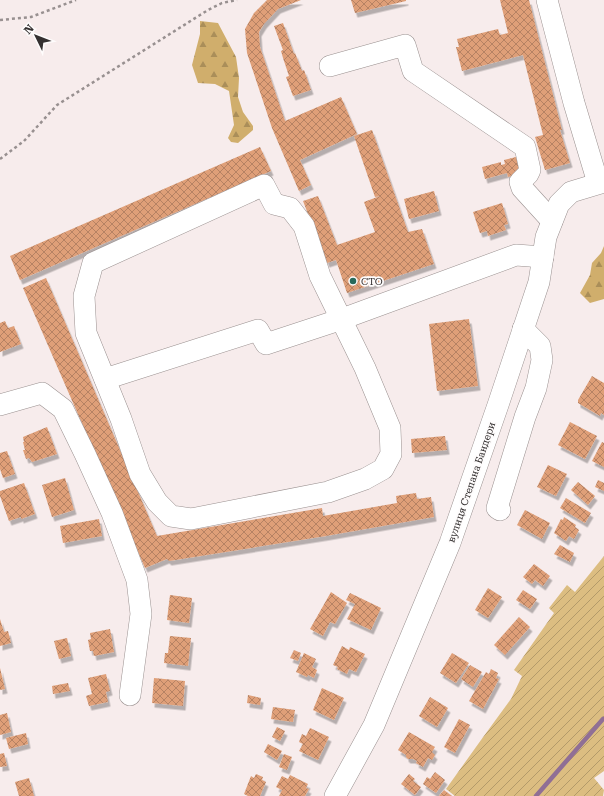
<svg xmlns="http://www.w3.org/2000/svg" width="604" height="796" viewBox="0 0 604 796" font-family="'Roboto Serif',serif">
  <defs>
    <pattern id="forest-firs" width="22" height="20" patternUnits="userSpaceOnUse"><rect width="22" height="20" fill="#d0ae6c"/><path d="M5 1l3.5 6h-7zM16 11l3.5 6h-7z" fill="#aa8e59"/></pattern>
    <pattern id="garden-furrows" width="10" height="10" patternUnits="userSpaceOnUse"><rect width="10" height="10" fill="#dcbd81"/><path d="M-1 1l2-2M0 10L10 0M9 11l2-2" fill="none" stroke="#b39a6a"/></pattern>
    <pattern id="building-cross-hatch" width="8" height="8" patternUnits="userSpaceOnUse"><rect width="8" height="8" fill="#df9f78"/><path d="M0 0l8 8M0 8l8-8" fill="none" stroke="#b68263"/></pattern>
    <filter id="shadow"><feDropShadow dx="2.5" dy="4.5" stdDeviation="0" flood-color="#0004"/></filter>
  </defs>
  <rect width="100%" height="100%" fill="#f7ecec"/>
  <!-- forest -->
  <g fill="url(#forest-firs)">
    <polygon points="200,21 218,23 236,57 239,78 238,97 243,112 253,126 253,130 238,143 231,142 228,138 234,125 229,91 215,84 198,83 192,65 200,34"/>
    <polygon points="604,246 604,299 590,303 580,293 590,275 592,263 601,253"/>
  </g>
  <!-- garden -->
  <polygon fill="url(#garden-furrows)" points="604,556 604,771 594,778 604,790 603,796 455,796 446,789 481,740 511,699 522,676 514,670 554,613 549,608 567,585 575,592"/>
  <g fill="none" stroke-linecap="round" stroke-linejoin="round">
    <!-- stream -->
    <polyline stroke="#906f95" stroke-width="4.5" points="536,796 603,719"/>
  </g>
  <!-- building -->
  <g fill="url(#building-cross-hatch)" filter="url(#shadow)">
    <polygon points="267,0 301,0 278,9 264,24 259,32 260,47 285,121 341,97 357,134 300,160 311,185 299,191 272,128 247,53 245,29 254,13"/>
    <polygon points="351,0 406,0 406,1 355,13"/>
    <polygon points="500,0 529,0 562,130 560,130 570,163 545,170 535,137 543,135 523,55 462,71 456,47 459,47 457,39 498,29 500,35 508,33"/>
    <polygon points="283,23 294,54 295,53 302,71 304,70 311,90 293,96 286,77 289,76 283,58 281,51 283,50 274,26"/>
    <polygon points="372,130 408,232 422,229 434,264 347,293 336,260 327,263 303,201 318,196 337,245 375,232 364,202 380,196 375,197 354,136"/>
    <polygon points="260,147 271,171 20,280 10,256"/>
    <polygon points="516,157 521,173 508,177 507,173 485,179 482,167 501,162 501,165 505,164 504,160"/>
    <polygon points="434,191 439,211 409,219 404,199"/>
    <polygon points="502,203 508,224 504,225 506,230 488,236 487,231 480,233 473,212"/>
    <polygon points="46,278 157,536 322,508 323,516 397,503 396,496 416,493 417,499 431,497 434,517 326,536 169,561 167,559 145,568 23,288"/>
    <polygon points="469,319 478,386 437,391 429,324"/>
    <polygon points="5,321 8,328 14,326 21,344 0,352 0,323"/>
    <polygon points="592,376 604,383 604,415 601,413 600,416 578,403 578,400"/>
    <polygon points="570,422 597,436 585,459 558,445"/>
    <polygon points="47,427 57,454 32,462 29,458 26,459 23,450 25,450 23,442 24,442 23,437"/>
    <polygon points="445,436 447,450 412,453 411,439"/>
    <polygon points="602,442 604,443 604,467 592,461"/>
    <polygon points="7,451 15,474 3,478 0,469 0,453"/>
    <polygon points="548,465 567,474 556,496 537,487"/>
    <polygon points="65,478 74,510 52,517 42,485"/>
    <polygon points="598,480 604,483 604,491 595,487"/>
    <polygon points="578,482 595,496 588,505 571,490"/>
    <polygon points="24,483 35,514 21,519 21,517 9,521 0,496 0,491"/>
    <polygon points="566,498 591,513 585,523 560,508"/>
    <polygon points="525,510 550,523 542,539 517,525"/>
    <polygon points="564,517 576,525 575,527 579,530 574,539 569,536 566,541 554,533 561,519 563,520"/>
    <polygon points="99,519 102,536 63,543 60,526"/>
    <polygon points="560,545 574,553 570,562 554,554"/>
    <polygon points="534,564 550,576 543,586 535,580 532,584 523,577"/>
    <polygon points="488,588 502,597 488,618 475,610"/>
    <polygon points="523,590 537,599 530,609 516,600"/>
    <polygon points="331,592 347,603 335,624 330,622 323,636 310,629"/>
    <polygon points="350,593 381,608 371,630 347,619 355,604 346,600"/>
    <polygon points="170,595 192,598 189,623 167,620"/>
    <polygon points="519,617 530,627 505,655 494,645"/>
    <polygon points="0,619 4,632 8,631 11,643 0,646"/>
    <polygon points="110,629 114,652 94,656 93,651 90,651 88,640 91,639 90,633"/>
    <polygon points="170,636 191,638 188,666 164,663 165,653 168,653"/>
    <polygon points="67,638 71,656 59,659 54,641"/>
    <polygon points="342,646 349,650 350,647 365,654 356,672 349,669 347,674 337,669 338,667 333,665"/>
    <polygon points="294,650 301,653 298,661 290,658"/>
    <polygon points="304,653 316,659 312,667 317,670 314,678 308,675 307,677 296,672"/>
    <polygon points="452,653 469,663 456,683 440,673"/>
    <polygon points="470,665 482,672 473,687 461,679"/>
    <polygon points="0,668 5,689 0,690"/>
    <polygon points="491,669 498,673 496,678 499,679 483,709 469,701 486,672 489,674"/>
    <polygon points="106,674 110,691 106,692 108,702 89,706 86,696 92,694 88,678"/>
    <polygon points="154,678 185,681 183,706 152,703"/>
    <polygon points="68,683 70,691 53,694 52,686"/>
    <polygon points="322,688 344,698 334,720 313,710"/>
    <polygon points="248,695 261,698 260,705 247,703"/>
    <polygon points="430,697 448,708 437,727 419,716"/>
    <polygon points="273,707 295,710 293,722 271,719"/>
    <polygon points="7,713 11,732 0,735 0,715"/>
    <polygon points="459,719 470,725 455,753 444,747"/>
    <polygon points="277,727 285,731 280,741 272,737"/>
    <polygon points="310,728 329,737 318,760 299,751 303,744 299,742 302,734 306,736"/>
    <polygon points="409,732 435,747 432,752 435,755 432,760 428,758 423,767 416,763 417,761 413,759 408,759 406,757 406,755 398,750"/>
    <polygon points="26,733 28,744 9,749 6,738"/>
    <polygon points="268,744 282,751 277,760 264,752"/>
    <polygon points="4,753 7,766 0,767 0,754"/>
    <polygon points="284,754 292,757 287,770 279,767"/>
    <polygon points="435,772 445,780 436,793 423,784 427,777 430,779"/>
    <polygon points="256,774 263,777 262,780 266,782 260,796 248,796 244,794 251,776 254,778"/>
    <polygon points="409,774 415,779 413,781 421,787 415,795 401,784"/>
    <polygon points="290,775 308,784 306,788 309,789 305,796 279,796 282,790 276,787 282,776 288,779"/>
    <polygon points="29,778 34,796 19,796 15,782"/>
    <polygon points="444,790 452,796 439,796"/>
  </g>
  <g fill="none" stroke-linecap="round" stroke-linejoin="round">
    <defs>
      <g id="minor">
        <polyline points="547,0 574,103 598,183"/>
        <polyline points="330,66 405,45 413,71 525,147 530,170 528,174 520,182 522,188 552,221"/>
        <polygon points="264,185 274,204 290,208 304,226 320,276 365,368 390,428 391,454 383,469 365,479 328,492 191,519 171,516 157,502 140,474 121,419 86,333 84,296 93,263"/>
        <polyline points="105,379 258,330 266,344 342,319 516,255 543,257"/>
        <polyline points="0,405 42,393 63,409 85,454 112,513 137,580 141,614 130,695"/>
        <polyline points="500,510 497,508 525,417 536,388 542,360 540,346 523,329"/>
        <polyline points="335,796 374,725 450,543 498,405 539,282 546,237 559,204 571,192 604,182"/>
      </g>
    </defs>
    <!-- minor casing -->
    <use href="#minor" stroke="#9a9190" stroke-width="22"/>
    <!-- path -->
    <g stroke="#989090" stroke-width="2.5" stroke-dasharray="3 3" stroke-linecap="butt">
      <polyline points="0,20 31,17 76,0"/>
      <polyline points="0,159 24,141 57,105 208,10 222,3 237,0"/>
    </g>
    <!-- minor -->
    <use href="#minor" stroke="#fff" stroke-width="21"/>
  </g>
  <!-- markers -->
  <circle fill="#286a5b" stroke="#fefcfc" stroke-width="1.5" cx="353" cy="281" r="4"/>
  <g text-anchor="middle" stroke-width="3.5" stroke-linejoin="round" paint-order="stroke">
    <!-- poi labels -->
    <g font-size="10" fill="#343030" stroke="#fefcfc" text-anchor="start">
      <text x="361" y="285">СТО</text>
    </g>
    <!-- street labels -->
    <g font-size="10" fill="#343030" stroke="#fefcfc">
      <text transform="translate(471 482) rotate(-71)" y="4">вулиця Степана Бандери</text>
    </g>
  </g>
  <!-- north arrow -->
  <g transform="translate(36 36) rotate(313)" stroke="#fefcfc" stroke-width="3" paint-order="stroke">
  <path d="M0-3L7 15L0 10L-7 15Z" fill="#343030"/>
  <text y="-6" font-size="11" font-weight="bold" text-anchor="middle" fill="#343030">N</text>
  </g>
</svg>
